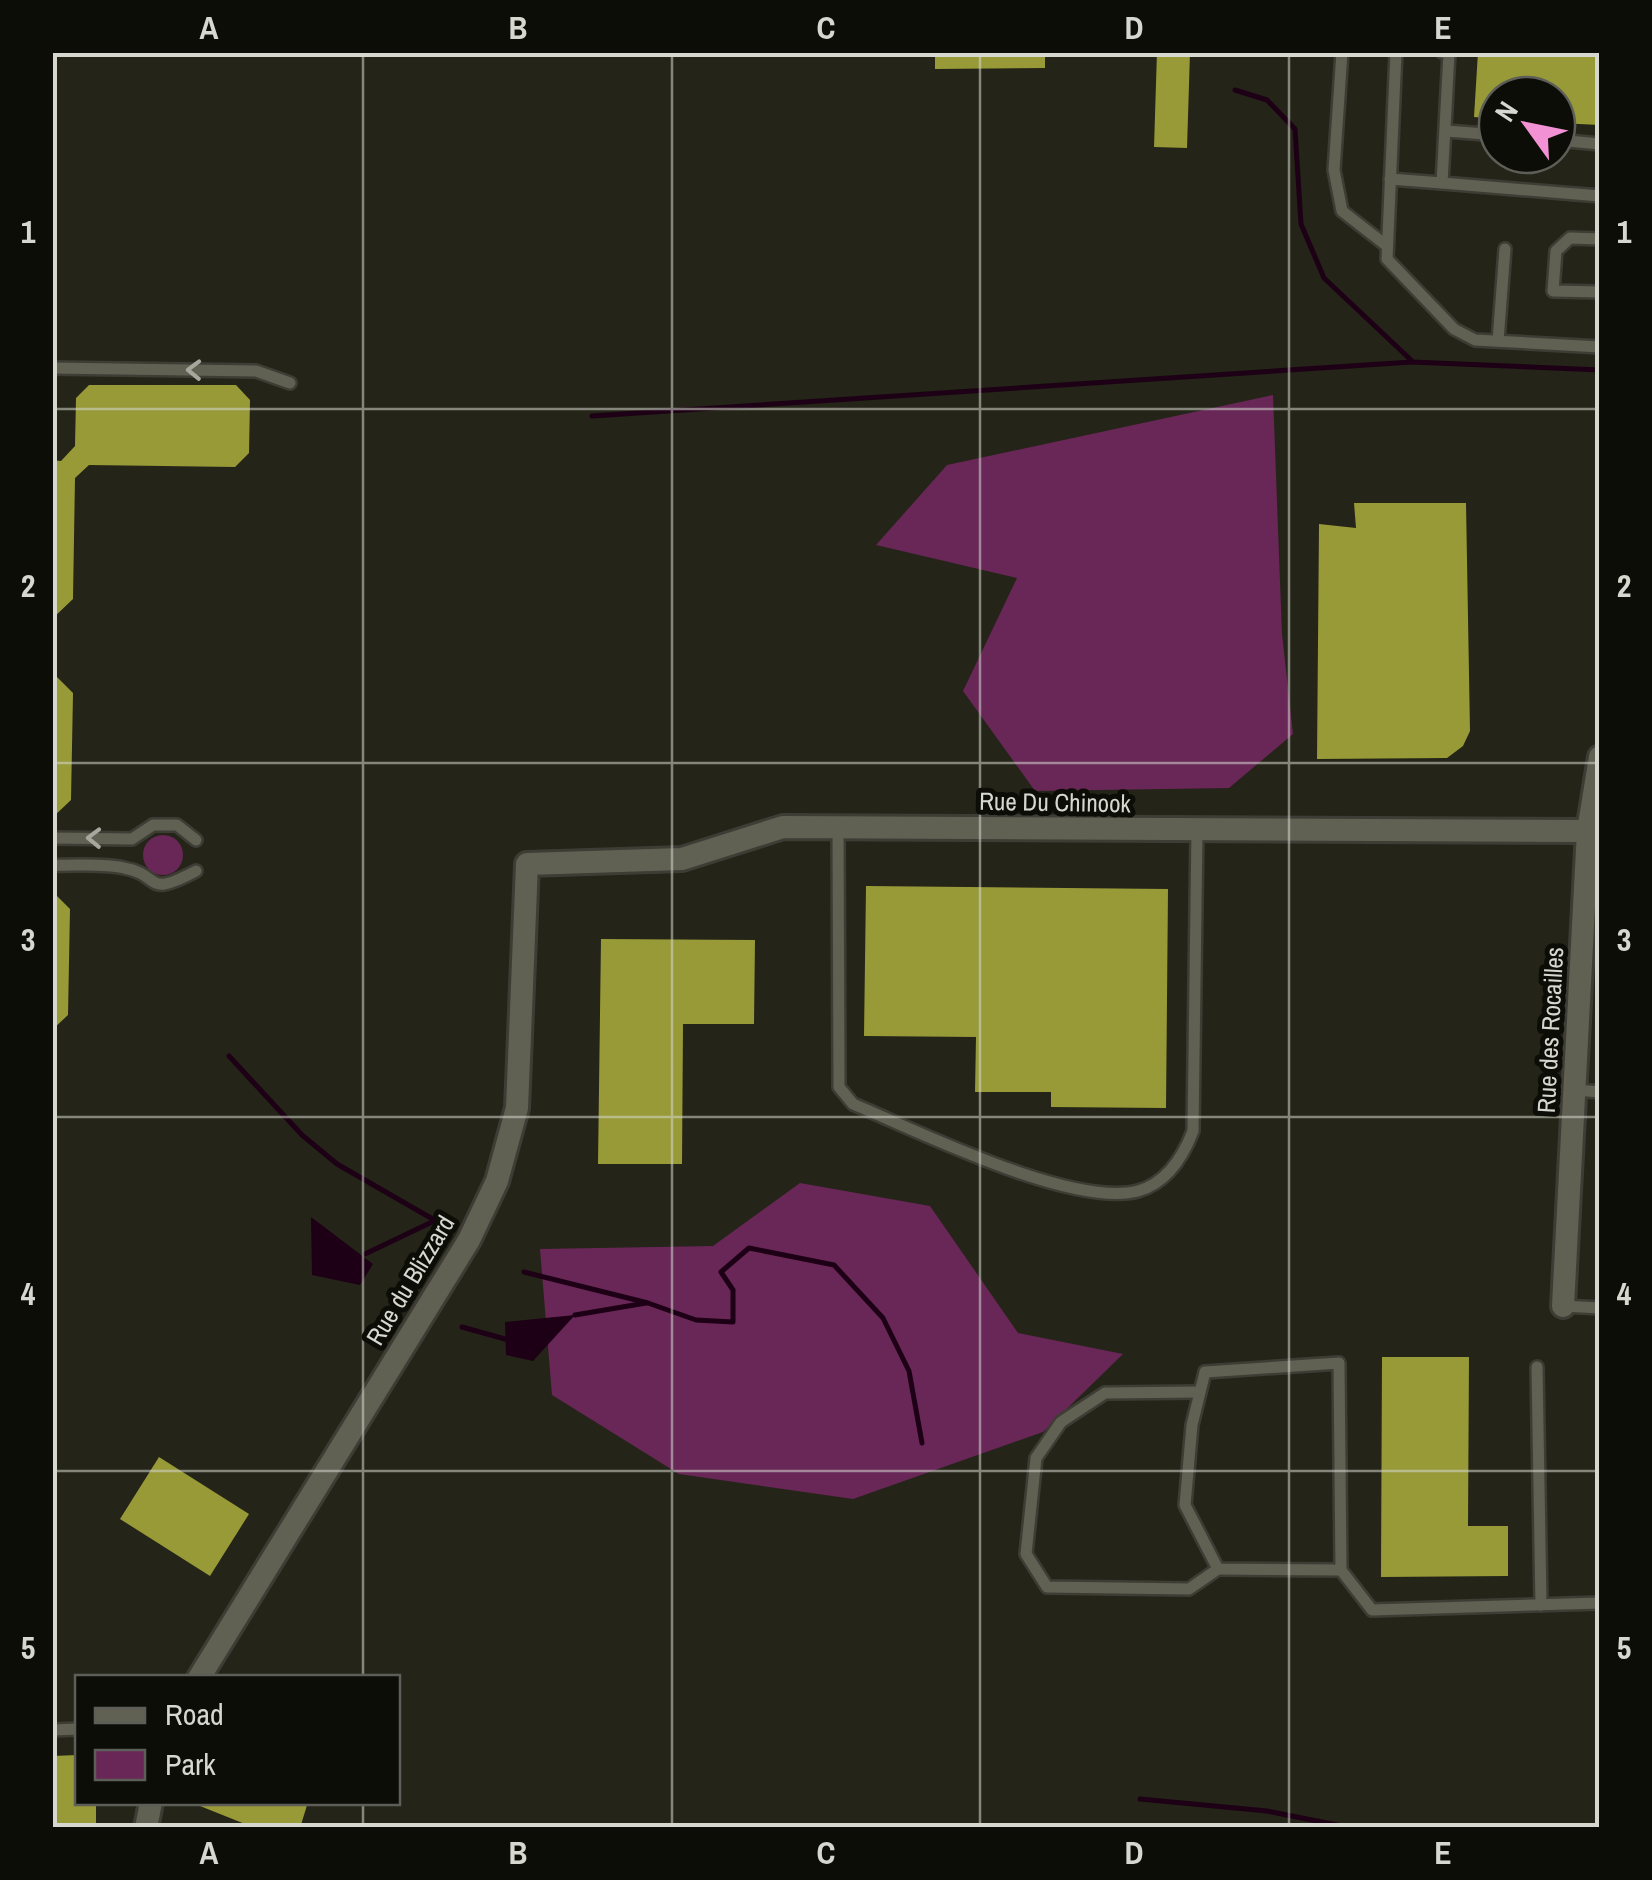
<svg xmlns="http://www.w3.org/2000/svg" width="1652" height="1880" viewBox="0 0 1652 1880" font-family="'Archivo Narrow',sans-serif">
  <rect width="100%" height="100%" fill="#242418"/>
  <!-- green -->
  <g fill="#682757">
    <polygon points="1273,395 1282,634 1293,734 1229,788 1035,791 963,691 1017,578 876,545 947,465"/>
    <circle cx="163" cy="855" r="20"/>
    <polygon points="800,1183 930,1206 1018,1333 1123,1354 1043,1432 853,1499 679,1474 552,1395 540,1249 713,1246"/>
  </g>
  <!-- water -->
  <g fill="#1d0015">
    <polygon points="311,1217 373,1264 360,1285 312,1275"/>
    <polygon points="575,1315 533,1361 506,1355 505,1322"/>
  </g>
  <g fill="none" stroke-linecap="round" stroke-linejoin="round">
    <!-- stream -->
    <g stroke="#1d0015" stroke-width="5">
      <polyline points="1235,90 1267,100 1295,129 1301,224 1324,278 1411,360"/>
      <polyline points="592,416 1412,362 1600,370"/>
      <polyline points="229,1056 302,1135 337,1164 450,1229"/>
      <polyline points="365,1254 434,1221"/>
      <polyline points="524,1272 648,1303 696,1320 733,1322 733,1290 721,1272 749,1248 834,1265 883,1318 909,1371 922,1443"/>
      <polyline points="575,1315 646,1303"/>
      <polyline points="462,1327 505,1339"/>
      <polyline points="1140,1799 1267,1811 1352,1828"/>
    </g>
  </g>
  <!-- building -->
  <g fill="#989a38">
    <polygon points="935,52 1045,52 1045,68 935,69"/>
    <polygon points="1157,52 1190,52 1187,148 1154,147"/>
    <polygon points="1478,52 1600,52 1600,125 1557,123 1557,95 1497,95 1497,119 1474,117"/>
    <polygon points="89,385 236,385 250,400 249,453 235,467 89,465 75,478 73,599 52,619 52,460 61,461 75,446 76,398"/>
    <polygon points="1354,503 1466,503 1470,731 1463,746 1447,758 1317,759 1319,524 1356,528"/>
    <polygon points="52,672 73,693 71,800 52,818"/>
    <polygon points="866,886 1168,889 1166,1108 1051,1107 1051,1092 975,1092 976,1037 864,1036"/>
    <polygon points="52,891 70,909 68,1015 52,1030"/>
    <polygon points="601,939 755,940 754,1024 683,1024 682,1164 598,1164"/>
    <polygon points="1382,1357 1469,1357 1468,1526 1508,1526 1508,1576 1381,1577"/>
    <polygon points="159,1457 249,1514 210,1576 120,1519"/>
    <polygon points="78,1755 78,1802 96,1802 96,1828 52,1828 52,1756"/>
    <polygon points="190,1802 308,1802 300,1828 255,1828"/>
  </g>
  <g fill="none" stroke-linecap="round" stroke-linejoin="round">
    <defs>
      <g id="service">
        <polyline points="1342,52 1334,170 1342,211 1387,246"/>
        <polyline points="1396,52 1387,259 1454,329 1475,340 1600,347"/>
        <polyline points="1447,131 1497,135"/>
        <polyline points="1557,140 1600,144"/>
        <polyline points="1390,179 1442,183 1449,53 1442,52"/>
        <polyline points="1442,183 1600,196"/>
        <polyline points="1600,239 1570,238 1556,251 1553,291 1600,292"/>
        <polyline points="1498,341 1505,249"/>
        <polyline points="52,368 256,371 290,383"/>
        <path d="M838,827L839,1087L853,1104C918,1131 1072,1208 1138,1191C1167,1183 1183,1157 1193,1131L1197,830"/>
        <polyline points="52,838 132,839 153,825 177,825 196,840"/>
        <path d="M52,865C76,866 102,863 124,868C163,875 143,899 196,871"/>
        <polyline points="1575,1090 1600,1092"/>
        <polyline points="1563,1306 1600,1308"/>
        <polyline points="1537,1367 1541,1605"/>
        <polyline points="1200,1392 1105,1393 1061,1422 1036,1458 1026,1554 1047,1587 1189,1589 1218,1569"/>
        <polyline points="1341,1570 1218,1569 1185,1505 1192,1425 1205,1372 1339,1363 1341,1570 1372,1610 1600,1603"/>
        <polyline points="52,1730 78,1729"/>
      </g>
      <g id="minor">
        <polyline points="1563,1306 1588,831 1600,757"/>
        <polyline points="199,1678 469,1240 497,1181 517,1108 527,864 682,859 783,827 1588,831"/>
        <polyline points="146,1828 151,1802"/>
      </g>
    </defs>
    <!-- service casing -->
    <use href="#service" stroke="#3d3d35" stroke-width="16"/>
    <!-- minor casing -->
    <use href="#minor" stroke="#3d3d35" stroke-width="28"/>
    <!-- service -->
    <use href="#service" stroke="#606152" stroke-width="11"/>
    <!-- minor -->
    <use href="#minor" stroke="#606152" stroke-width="22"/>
  </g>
  <!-- one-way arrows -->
  <defs><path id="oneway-chevron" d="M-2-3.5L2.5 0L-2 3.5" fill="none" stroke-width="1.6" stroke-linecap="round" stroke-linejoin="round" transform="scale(2.5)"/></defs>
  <g stroke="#a7a89d">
    <use href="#oneway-chevron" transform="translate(194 370) rotate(-179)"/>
    <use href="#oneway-chevron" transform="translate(94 838) rotate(-179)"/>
  </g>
  <!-- grid -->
  <path fill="none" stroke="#d6d7cf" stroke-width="2.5" stroke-opacity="0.55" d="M363,52V1678M672,52V1828M980,52V1828M1289,52V1828M52,409H1600M52,763H1600M52,1117H1600M52,1471H1600M363,1802V1828"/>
  <g text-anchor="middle" stroke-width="10" stroke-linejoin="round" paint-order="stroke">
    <!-- street labels -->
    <g font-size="25" fill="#d6d7cf" stroke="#0d0d08">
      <text transform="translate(1055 802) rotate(1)" y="9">Rue Du Chinook</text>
      <text transform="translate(1550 1030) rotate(-87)" y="9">Rue des Rocailles</text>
      <text transform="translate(410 1280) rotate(-59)" y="9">Rue du Blizzard</text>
    </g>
  </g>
  <!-- border -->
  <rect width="1652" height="1880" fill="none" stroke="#0d0d08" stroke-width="110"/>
  <!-- legend -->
  <rect x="75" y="1675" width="325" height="130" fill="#0d0d08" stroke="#5d5e58" stroke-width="2.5"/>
  <rect x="95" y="1708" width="50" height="15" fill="#606152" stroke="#5d5e58" stroke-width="2.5"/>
  <text x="165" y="1725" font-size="30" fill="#d6d7cf">Road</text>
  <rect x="95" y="1750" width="50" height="30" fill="#682757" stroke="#5d5e58" stroke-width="2.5"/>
  <text x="165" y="1775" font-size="30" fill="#d6d7cf">Park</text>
  <!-- north arrow -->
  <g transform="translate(1527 125) rotate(303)"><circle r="48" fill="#0d0d08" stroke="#5d5e58" stroke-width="2.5"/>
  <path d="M0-8L18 38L0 25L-18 38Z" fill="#f391d5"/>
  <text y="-15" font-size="28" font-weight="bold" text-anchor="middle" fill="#d6d7cf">N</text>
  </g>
  <rect x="55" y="55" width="1542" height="1770" fill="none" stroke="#d6d7cf" stroke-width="4"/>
  <g font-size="32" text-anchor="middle" font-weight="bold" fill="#d6d7cf">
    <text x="209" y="39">A</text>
    <text x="518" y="39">B</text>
    <text x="826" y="39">C</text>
    <text x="1134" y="39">D</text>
    <text x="1443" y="39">E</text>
    <text x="28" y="243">1</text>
    <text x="1624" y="243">1</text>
    <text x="28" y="597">2</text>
    <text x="1624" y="597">2</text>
    <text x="28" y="951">3</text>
    <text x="1624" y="951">3</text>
    <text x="28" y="1305">4</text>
    <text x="1624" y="1305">4</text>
    <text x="28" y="1659">5</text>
    <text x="1624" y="1659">5</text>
    <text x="209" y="1864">A</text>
    <text x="518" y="1864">B</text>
    <text x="826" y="1864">C</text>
    <text x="1134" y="1864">D</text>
    <text x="1443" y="1864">E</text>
  </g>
</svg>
